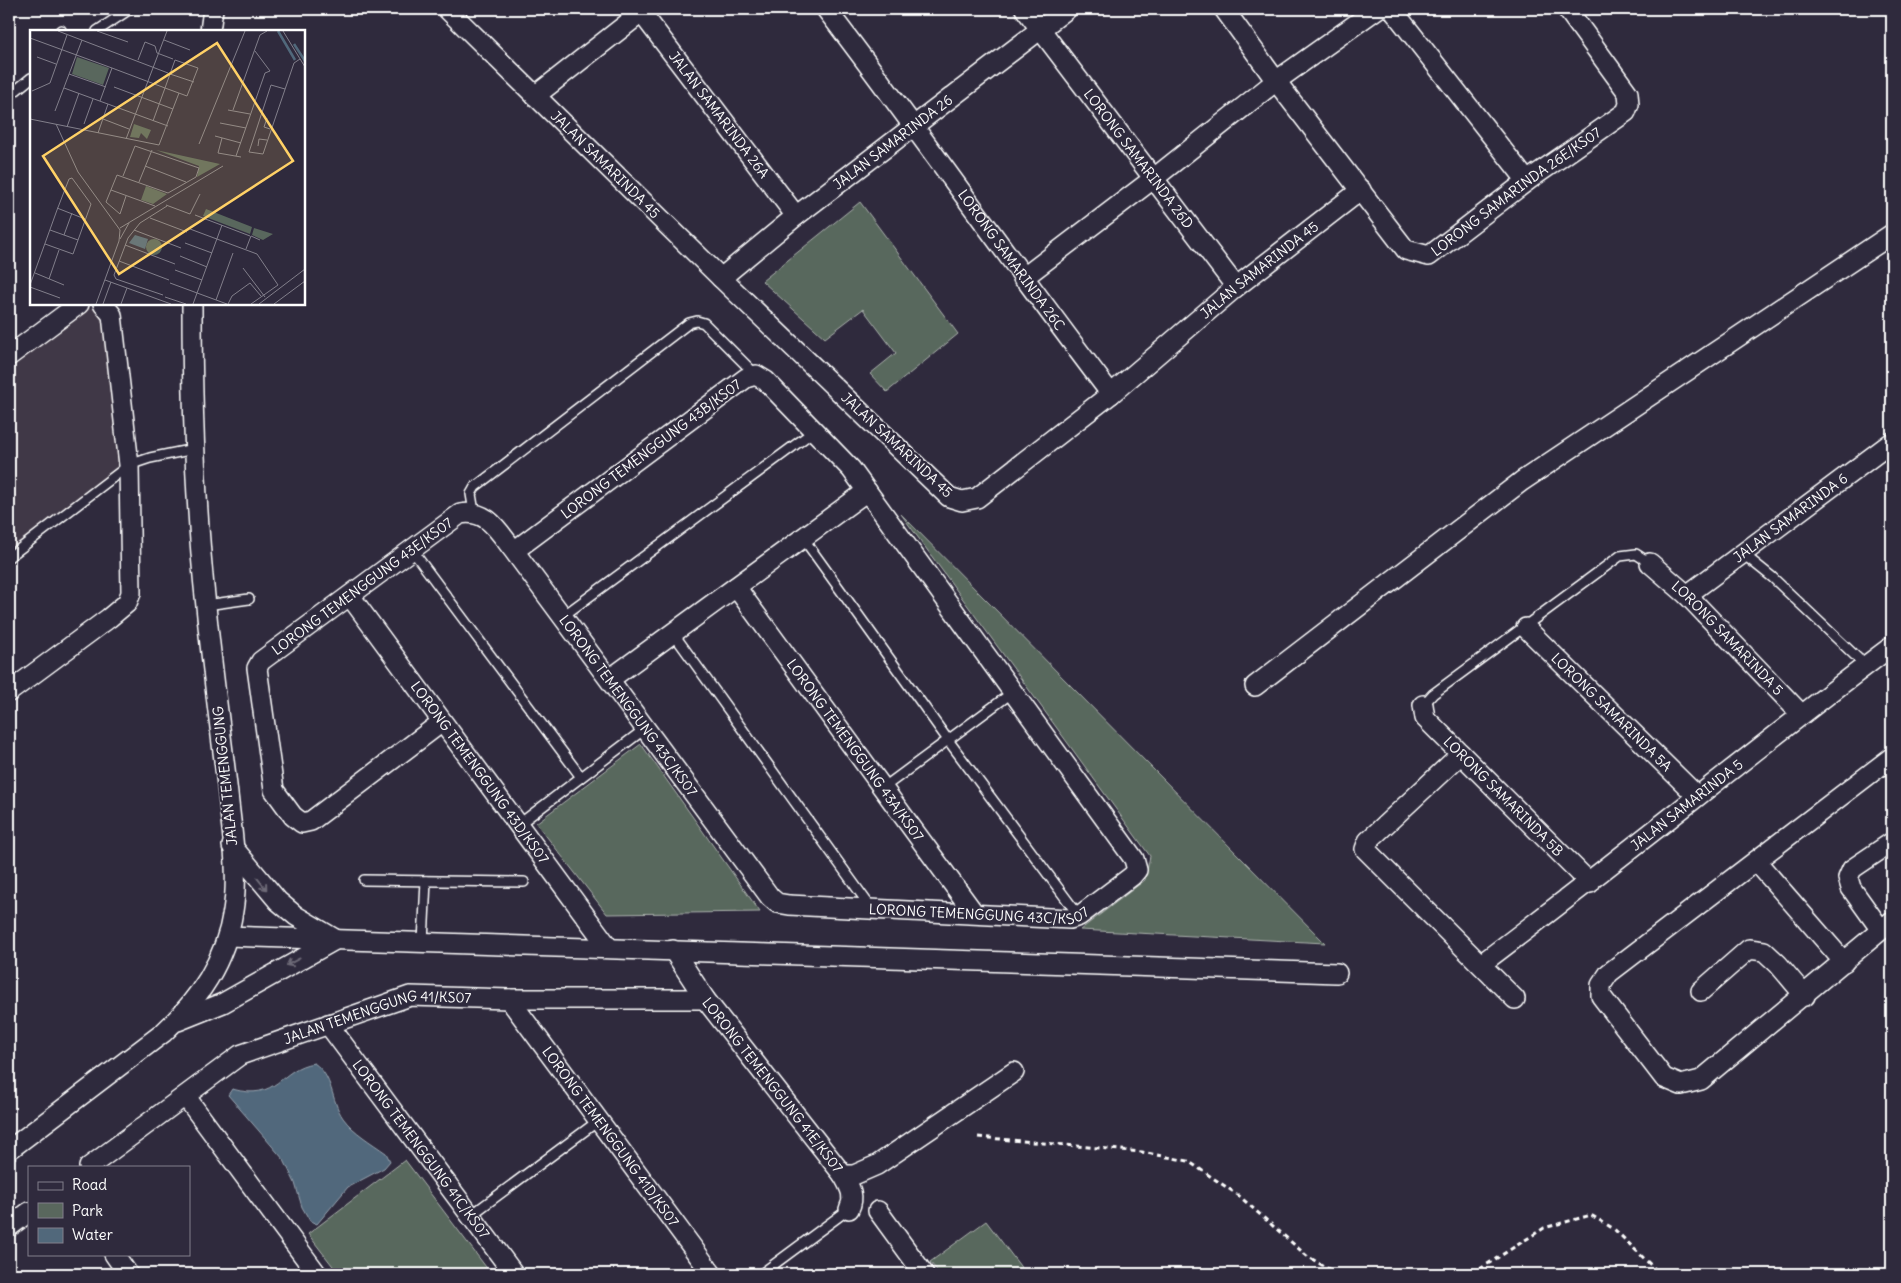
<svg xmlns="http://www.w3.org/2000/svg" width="1901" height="1283" viewBox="0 0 1901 1283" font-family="Delius,sans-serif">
  <rect width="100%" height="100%" fill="#2f2a3d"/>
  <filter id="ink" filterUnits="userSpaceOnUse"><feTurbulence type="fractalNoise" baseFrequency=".02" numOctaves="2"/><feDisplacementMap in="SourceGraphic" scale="10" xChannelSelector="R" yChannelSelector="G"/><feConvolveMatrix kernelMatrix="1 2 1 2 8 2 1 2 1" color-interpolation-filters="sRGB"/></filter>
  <g filter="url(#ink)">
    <!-- built -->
    <polygon fill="#413746" points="86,308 98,308 106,316 123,465 9,552 9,365"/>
    <!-- green -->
    <g fill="#59675d" stroke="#acb3ae">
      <polygon points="860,202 958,334 887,392 870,374 896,353 863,309 825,338 762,281"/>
      <polygon points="901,514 1325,943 1080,930 1145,880 1150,856"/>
      <polygon points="641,744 760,912 607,914 536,823"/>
      <polygon points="405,1160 489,1271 485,1274 339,1274 308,1234"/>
      <polygon points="986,1221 1026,1274 940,1274 930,1262"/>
    </g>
    <!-- water -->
    <path fill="#51687b" stroke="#97a4b0" d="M314,1063C334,1077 330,1099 343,1118C353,1132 372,1143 386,1153L390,1161L384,1168L348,1187L317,1224L310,1221L302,1207L295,1183L284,1160L228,1095L232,1089C279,1102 279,1068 314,1063Z"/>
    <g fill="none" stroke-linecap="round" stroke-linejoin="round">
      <defs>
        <g id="service">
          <polyline points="60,31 61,30"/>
          <polyline points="97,31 130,9"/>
          <polyline points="9,96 31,78"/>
          <polyline points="474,512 471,494 475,487 689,323 697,321 704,323 756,375"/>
          <polyline points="803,538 948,740 1079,916"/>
          <polyline points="412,550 581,777"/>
          <polyline points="1742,553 1772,577 1866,666"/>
          <polyline points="9,557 129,465 150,458 194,449"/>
          <polyline points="206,605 249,599"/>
          <polyline points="563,616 814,431"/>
          <polyline points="673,633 872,909"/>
          <polyline points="1423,705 1433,694 1620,556 1636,554 1650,563"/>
          <polyline points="883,788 1013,692"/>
          <polyline points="518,825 646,728"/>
          <polyline points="364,880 524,882"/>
          <polyline points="423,942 426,881"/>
          <polyline points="470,1216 598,1121"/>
          <polyline points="761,1274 849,1209"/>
        </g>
        <g id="minor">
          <path id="s1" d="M447,9L721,278L949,497L962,501L977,498L1111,394L1236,287L1361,190"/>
          <path id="s2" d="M826,9C923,136 1014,267 1111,394"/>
          <path id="s3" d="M1025,9L1236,287"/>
          <path id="s4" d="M1224,9L1276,81L1406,250L1429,256L1527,181L1626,112L1629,104L1628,93L1567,9"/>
          <polyline points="1392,9 1527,181"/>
          <path id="s5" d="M641,12L796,216"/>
          <polyline points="210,31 213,9"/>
          <polyline points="535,96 646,9"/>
          <path id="s6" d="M721,278L796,216L1067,9"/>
          <polyline points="1023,278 1153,179 1276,81 1377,9"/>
          <polyline points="9,356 79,304"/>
          <path id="s7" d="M1650,563L1687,595L1801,714"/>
          <path id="s8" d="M736,587L974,913"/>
          <path id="s9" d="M1687,595L1892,442"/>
          <path id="s10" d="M350,596L609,948"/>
          <path id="s11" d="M1526,628L1697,796"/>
          <polyline points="610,679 867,491"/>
          <polyline points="1255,686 1522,481 1892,234"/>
          <polyline points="9,692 109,618 127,603 131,593 129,465 112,315 103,304"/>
          <path id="s12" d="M1423,705L1425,718L1590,883"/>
          <path id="s13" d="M442,722L311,821L302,823L293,816L274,790L257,668L261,661L460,514C488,509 498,531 514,551L770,897L777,903L789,905L1070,919L1079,916L1132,876L1137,870L1134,859L851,469L766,381L756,375L746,378L514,551"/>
          <polyline points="1461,754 1368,841 1365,849 1515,999"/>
          <polyline points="1892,757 1609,973 1601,985 1601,996 1664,1078 1681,1085 1701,1080 1892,921"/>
          <polyline points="232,846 278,901 296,916 335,939"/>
          <polyline points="1756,861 1844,962"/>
          <polyline points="1881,930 1851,888 1848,878 1852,869 1892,842"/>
          <polyline points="228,936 1337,973"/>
          <path id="s14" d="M673,950L705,999L843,1175H854L877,1165L1014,1072"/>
          <path id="s15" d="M1481,964C1620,860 1753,750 1892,646"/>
          <polyline points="1701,991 1749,949 1764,951 1778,964 1805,996"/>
          <path id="s16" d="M509,999L712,1274"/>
          <polyline points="178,1021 223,1003 335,940"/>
          <path id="s17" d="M328,1024L514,1274"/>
          <polyline points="186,1097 317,1274"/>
          <path d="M9,1150L163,1033C199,999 225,962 233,911C239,874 232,832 228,794C221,732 212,669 206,606C195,506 192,405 192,304"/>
          <path id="s18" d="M89,1167L240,1055L410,996L509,999H705"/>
          <path d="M843,1175C849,1186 856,1196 849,1209"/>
          <polyline points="878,1211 924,1274"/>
          <polyline points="9,1227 29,1212"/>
          <polyline points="114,1254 128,1274"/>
        </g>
      </defs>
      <!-- service casing -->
      <use href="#service" stroke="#fff" stroke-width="12"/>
      <!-- minor casing -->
      <use href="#minor" stroke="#fff" stroke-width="22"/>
      <!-- path -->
      <g stroke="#fff" stroke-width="3" stroke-dasharray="5 4" stroke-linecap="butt">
        <polyline points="978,1137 1142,1152 1188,1161 1238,1195 1307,1256 1337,1274"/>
        <polyline points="1472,1274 1544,1228 1591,1215 1614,1229 1660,1274"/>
      </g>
      <!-- service -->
      <use href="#service" stroke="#2f2a3d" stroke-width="9"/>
      <!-- minor -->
      <use href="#minor" stroke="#2f2a3d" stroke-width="19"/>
    </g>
    <!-- one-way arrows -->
    <defs><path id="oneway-shaft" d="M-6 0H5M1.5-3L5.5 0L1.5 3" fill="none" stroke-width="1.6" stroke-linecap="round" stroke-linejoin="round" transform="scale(1.25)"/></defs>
    <g stroke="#6d6a77">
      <use href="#oneway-shaft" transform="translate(262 884) rotate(51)"/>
      <use href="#oneway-shaft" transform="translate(293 962) rotate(152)"/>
    </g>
  </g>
  <g text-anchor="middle" stroke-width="4.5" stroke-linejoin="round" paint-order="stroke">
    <!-- street labels -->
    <g font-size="14" fill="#fff" stroke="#2f2a3d">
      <text dy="5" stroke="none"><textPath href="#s5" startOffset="129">JALAN SAMARINDA 26A</textPath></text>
      <text dy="5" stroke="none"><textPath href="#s6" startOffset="219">JALAN SAMARINDA 26</textPath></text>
      <text dy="5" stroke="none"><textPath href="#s3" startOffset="188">LORONG SAMARINDA 26D</textPath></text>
      <text dy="5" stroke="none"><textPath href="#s1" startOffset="222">JALAN SAMARINDA 45</textPath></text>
      <text dy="5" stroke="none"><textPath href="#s4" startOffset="434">LORONG SAMARINDA 26E/KS07</textPath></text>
      <text dy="5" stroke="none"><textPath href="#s2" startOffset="312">LORONG SAMARINDA 26C</textPath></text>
      <text dy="5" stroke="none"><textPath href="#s1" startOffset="1092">JALAN SAMARINDA 45</textPath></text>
      <text transform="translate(897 445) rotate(43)" y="5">JALAN SAMARINDA 45</text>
      <text transform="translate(651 449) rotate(-37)" y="5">LORONG TEMENGGUNG 43B/KS07</text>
      <text dy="5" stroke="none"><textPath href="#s9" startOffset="129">JALAN SAMARINDA 6</textPath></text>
      <text dy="5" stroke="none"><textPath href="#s13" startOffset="474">LORONG TEMENGGUNG 43E/KS07</textPath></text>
      <text dy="5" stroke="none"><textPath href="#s7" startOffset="108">LORONG SAMARINDA 5</textPath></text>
      <text dy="5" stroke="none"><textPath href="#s13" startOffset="858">LORONG TEMENGGUNG 43C/KS07</textPath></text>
      <text dy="5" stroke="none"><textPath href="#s11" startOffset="120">LORONG SAMARINDA 5A</textPath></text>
      <text dy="5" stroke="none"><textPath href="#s8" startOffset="202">LORONG TEMENGGUNG 43A/KS07</textPath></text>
      <text dy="5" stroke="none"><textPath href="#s10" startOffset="219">LORONG TEMENGGUNG 43D/KS07</textPath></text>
      <text transform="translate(225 776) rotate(-96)" y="5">JALAN TEMENGGUNG</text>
      <text dy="5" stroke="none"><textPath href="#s12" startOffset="124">LORONG SAMARINDA 5B</textPath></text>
      <text dy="5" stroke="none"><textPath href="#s15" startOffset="260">JALAN SAMARINDA 5</textPath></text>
      <text dy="5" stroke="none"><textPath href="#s13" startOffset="1308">LORONG TEMENGGUNG 43C/KS07</textPath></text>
      <text dy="5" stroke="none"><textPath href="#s18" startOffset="332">JALAN TEMENGGUNG 41/KS07</textPath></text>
      <text dy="5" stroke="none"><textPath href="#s14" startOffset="168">LORONG TEMENGGUNG 41E/KS07</textPath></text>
      <text dy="5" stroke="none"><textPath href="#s16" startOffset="171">LORONG TEMENGGUNG 41D/KS07</textPath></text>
      <text dy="5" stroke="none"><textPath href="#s17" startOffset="156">LORONG TEMENGGUNG 41C/KS07</textPath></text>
    </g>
  </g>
  <!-- overview -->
  <g transform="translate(30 30)">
    <rect width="275" height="275" fill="#2f2a3d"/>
    <path d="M47,27L79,38L73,55L42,44ZM104,94L121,100L117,109L111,103L109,108L100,107ZM126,120L190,134L167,147L169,136ZM116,156L137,164L123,174L111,170ZM176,179L222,197L220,204L173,186ZM224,198L243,204L233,210L222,205ZM116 217a8 8 0 1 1 16 0a8 8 0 1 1-16 0Z" fill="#59675d"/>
    <path d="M105,205L118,209L115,219L99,213Z" fill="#51687b"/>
    <path fill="none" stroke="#51687b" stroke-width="2.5" d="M248,1L265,30M264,14L275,31"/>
    <path fill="none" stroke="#827f8b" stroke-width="1" d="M28,1L138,43M67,1L98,12M253,1L275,37M0,8L82,38L135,58L157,66L168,38L145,30L135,58L123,91M134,10L160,20M127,23L143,29M7,27L26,34M108,30L115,12L125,16L127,23M39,44L76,57M140,44L164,52M84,57L143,79M34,58L138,96M255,59L241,55L219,122L233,124L264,33L270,29M2,61L20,53L37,5M70,71L82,38M198,80L220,84M203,80L230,5L237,1M25,81L52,10M237,88L234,97L240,99M0,89L129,115L149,63M73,89L99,99M190,93L216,98M26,94L48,142L90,200L89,211L66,274M54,94L63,69M37,97L49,63M68,103L78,74M185,106L211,113M192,108L188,123L211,127M96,109L137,1M169,114L215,1M228,116L229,109L237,110M206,126L235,43L240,41L225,21M115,136L156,152M93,146L105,116L169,138L166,147L138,163L87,145L76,172L90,184L96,166M109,152L122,120M81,160L125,176M136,175L160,184L170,164M27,178L55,189M165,185L220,206M120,188L157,202M90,198L193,136M160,199L227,224L248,255L221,274M20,200L48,210M104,200L151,218M34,205L42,183M90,209L99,193M155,213L182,223M95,215L145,234M216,219L221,206L230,210M150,226L177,237M89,231L139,250M213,238L235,267M145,240L172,250M5,243L34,255M19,249L29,220M75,250L141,274M140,253L197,274M0,255L27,180L39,149L42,148L61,174L43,224L15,214M0,257L30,268M133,265L86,249L84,245L98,208L110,193L137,176M135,267L156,274M186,270L203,223M73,274L81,252M91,274L97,258M163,274L192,195M198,274L202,266L220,253L231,266M229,274L275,239M244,274L275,251"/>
    <path fill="#ffd166" fill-opacity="0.15" stroke="#ffd166" stroke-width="2.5" d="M187,13L263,131L89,244L13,126Z"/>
    <rect width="275" height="275" fill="none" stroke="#fff" stroke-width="2.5"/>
  </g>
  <!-- margin -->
  <rect width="1901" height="1283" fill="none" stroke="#2f2a3d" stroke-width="30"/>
  <rect x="15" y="15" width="1871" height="1253" fill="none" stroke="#fff" stroke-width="2" filter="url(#ink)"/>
  <!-- legend -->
  <rect x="28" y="1166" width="162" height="90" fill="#2f2a3d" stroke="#827f8b"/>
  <rect x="38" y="1182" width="25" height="8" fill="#2f2a3d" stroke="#827f8b"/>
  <text x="72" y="1190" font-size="15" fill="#ffffff">Road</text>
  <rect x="38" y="1203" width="25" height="15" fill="#59675d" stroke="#827f8b"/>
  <text x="72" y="1216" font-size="15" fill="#ffffff">Park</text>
  <rect x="38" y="1228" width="25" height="15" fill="#51687b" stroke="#827f8b"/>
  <text x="72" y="1240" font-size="15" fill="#ffffff">Water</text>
</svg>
